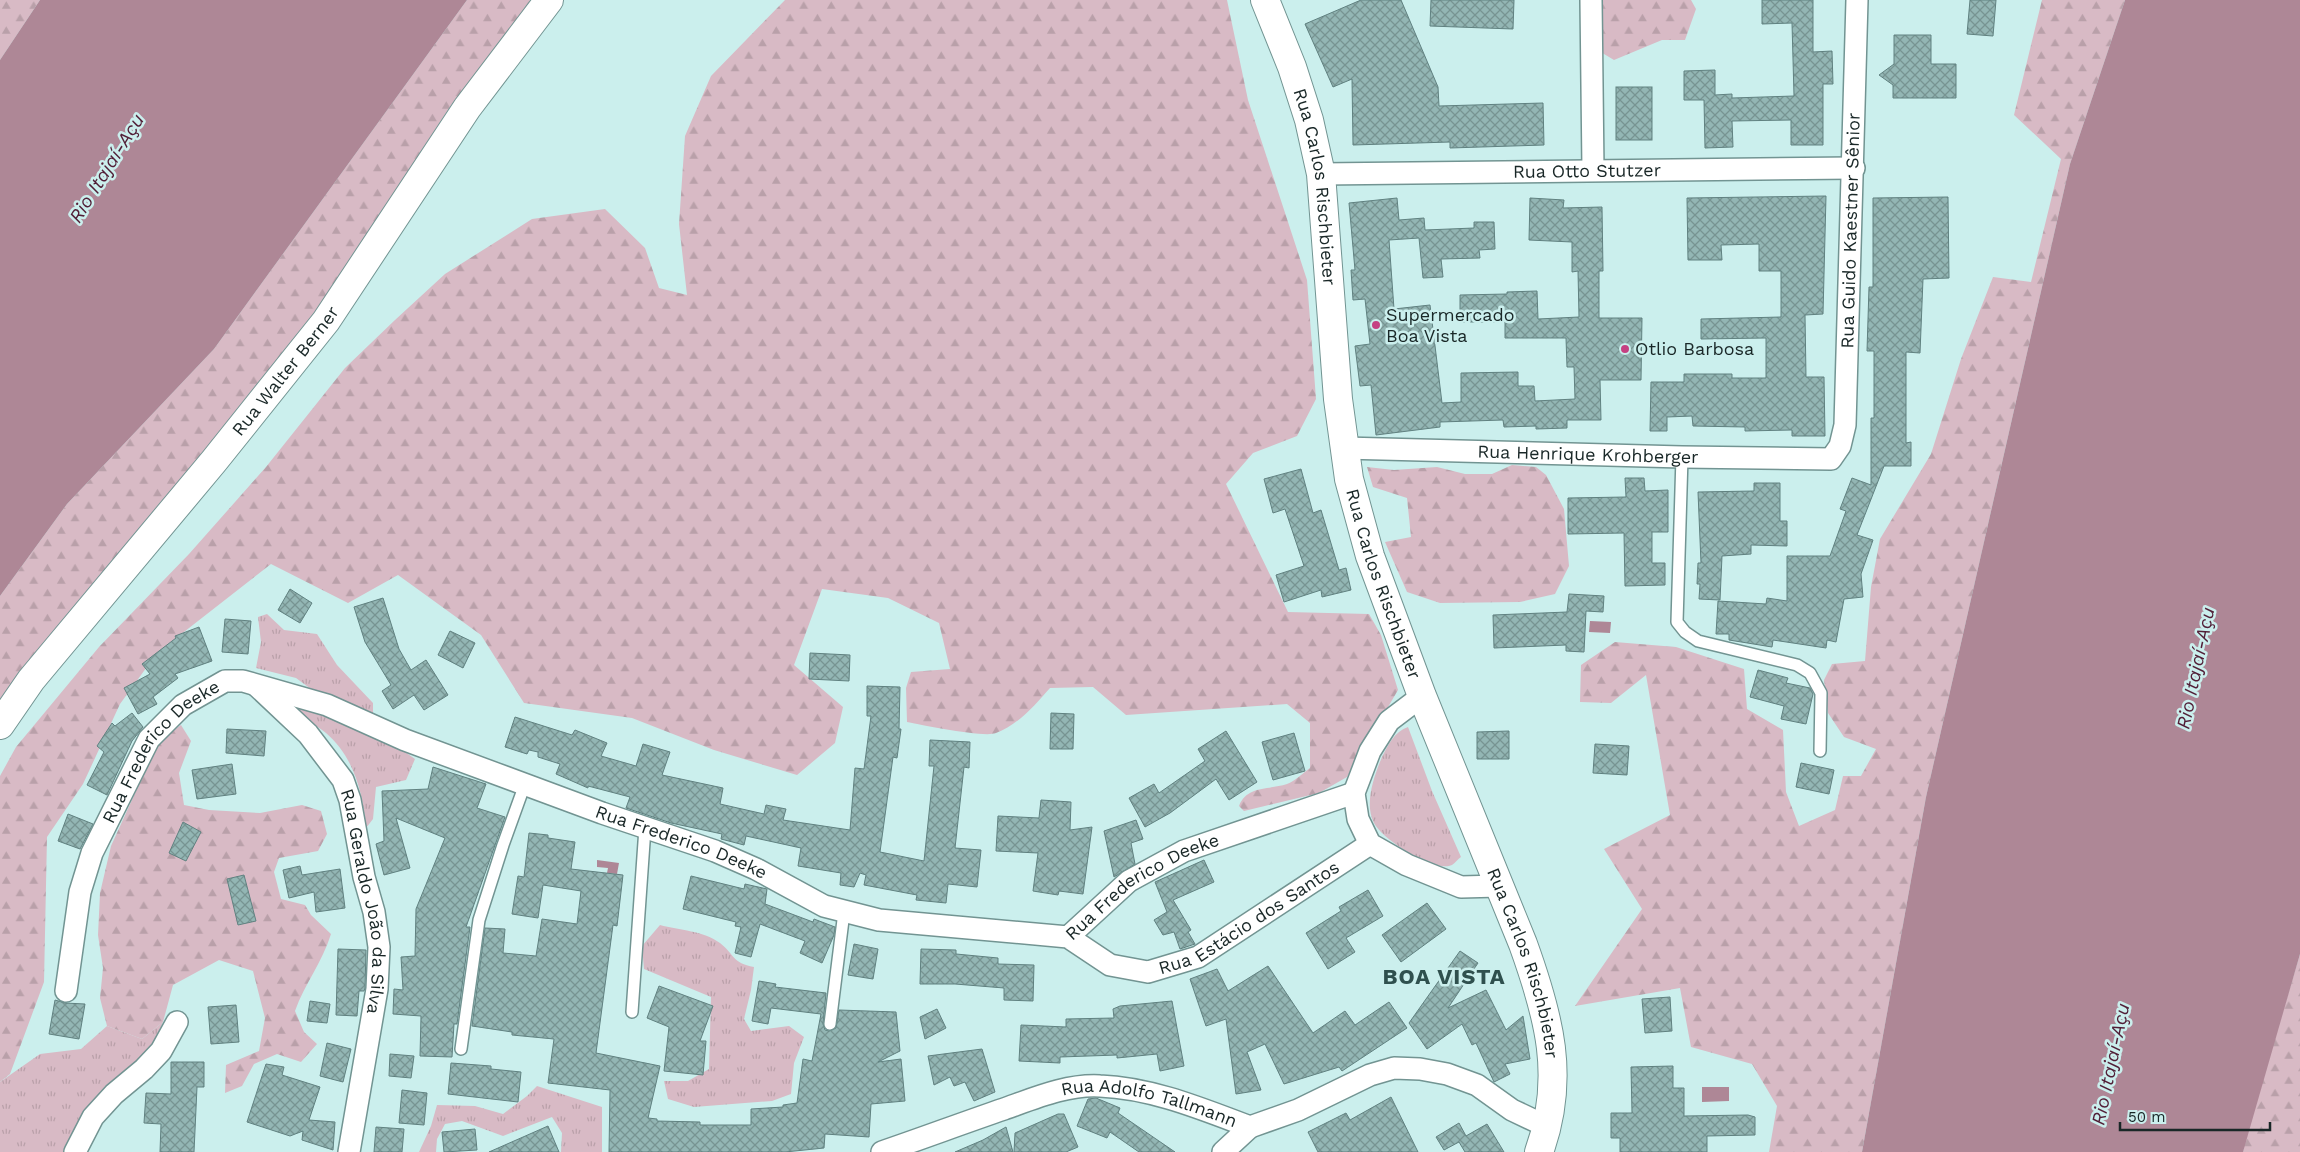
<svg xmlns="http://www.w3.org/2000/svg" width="2300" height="1152" viewBox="0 0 2300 1152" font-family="'Work Sans',sans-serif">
  <defs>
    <pattern id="grass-tufts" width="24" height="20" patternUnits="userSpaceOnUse" patternTransform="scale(1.25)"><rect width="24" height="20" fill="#d8bac5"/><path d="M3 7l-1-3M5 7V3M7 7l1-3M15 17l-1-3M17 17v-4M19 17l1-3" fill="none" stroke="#b9a0a9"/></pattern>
    <pattern id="forest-firs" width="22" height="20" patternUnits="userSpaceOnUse" patternTransform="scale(1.25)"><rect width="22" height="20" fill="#d8bac5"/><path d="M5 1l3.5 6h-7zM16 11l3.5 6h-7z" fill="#b9a0a9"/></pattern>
    <pattern id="building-cross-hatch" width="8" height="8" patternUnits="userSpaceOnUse" patternTransform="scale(1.25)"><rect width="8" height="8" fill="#93b6b4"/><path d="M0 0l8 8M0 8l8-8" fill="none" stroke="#779492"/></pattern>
  </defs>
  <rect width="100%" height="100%" fill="#cbefed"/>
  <!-- grass -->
  <g fill="url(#grass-tufts)">
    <polygon points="267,614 284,630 317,634 337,665 373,703 373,715 323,698 296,678 256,668 261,642 258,617"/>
    <path d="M302,707C337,715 387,737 415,759L406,780L376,787L373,819L366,828C363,793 354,757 326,733C318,726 305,721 296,715L295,709Z"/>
    <path d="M1408,727L1432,791L1461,857C1458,859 1455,863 1452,865C1434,873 1383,840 1374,823C1364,804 1374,776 1382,757C1388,745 1395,731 1408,727Z"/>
    <path d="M660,925C679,930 704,931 720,943C735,955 732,963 754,967L751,990L744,1019L751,1031L789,1026L804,1037L794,1063L791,1094L772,1101L694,1107L668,1099L664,1081H688L709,1069L711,997L644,969L642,946Z"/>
    <polygon points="163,1022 149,1055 65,1152 0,1152 0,1082 40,1054 81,1049 107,1026 142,1039"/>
    <polygon points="537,1086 602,1107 602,1152 561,1152 562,1133 552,1117 503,1136 462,1121 445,1124 437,1139 436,1152 419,1152 431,1126 437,1105 475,1106 503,1114 527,1096"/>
  </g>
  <!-- forest -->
  <g fill="url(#forest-firs)">
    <polygon points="0,0 40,0 0,60"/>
    <polygon points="467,0 535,0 452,104 311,320 0,700 0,596 67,504 214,349"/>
    <path d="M785,0H1227L1248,100L1307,280L1316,399L1297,436L1253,453L1226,484L1288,612L1369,614L1381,635L1398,690L1347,777L1319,793L1244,811L1239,806C1247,785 1269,790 1287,784C1295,781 1303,773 1310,768V723L1287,704L1126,715L1093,687L1050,688C1035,705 1018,725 996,733C985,738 922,725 907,722L906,688L911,672L950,669L939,623L888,598L822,589L794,665L843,707L835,743L797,775L714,750L632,718L524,703L481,635L398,575L348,603L271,564L157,653L120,704L83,784L47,837L44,982L10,1074L0,1082V776L16,747L99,647L189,554L266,467L345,368L395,320L445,274L532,219L605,209L645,248L659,288L687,295L679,224L685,136L711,76Z"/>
    <polygon points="1602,0 1691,0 1696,9 1685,40 1662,40 1614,60 1599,51"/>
    <polygon points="2042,0 2125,0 2070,164 1926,797 1862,1152 1769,1152 1777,1106 1752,1064 1691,1047 1680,988 1575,1006 1642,909 1604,849 1670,815 1646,675 1611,703 1580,702 1581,665 1615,642 1676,647 1744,669 1747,709 1783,730 1786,792 1799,826 1835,810 1843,776 1861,776 1876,749 1844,737 1828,713 1824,680 1832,664 1865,661 1871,587 1880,539 1931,454 1961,359 1993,277 2031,282 2061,159 2014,115"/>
    <polygon points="1512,465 1536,467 1546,475 1564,509 1569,566 1555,594 1520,602 1440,603 1407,592 1385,542 1411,537 1407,498 1373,487 1367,467 1394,470 1437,467 1465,474 1492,474"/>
    <path d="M181,725L191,741L179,773L184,805L209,810L260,813L302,805L321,811L327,834L318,851L279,858L274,872L281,899L305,905L311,915L331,934C322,963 305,983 295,1011L304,1032L317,1044L301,1062L277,1054L254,1064L242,1086L225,1093L226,1065L259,1051L265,1018L253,971L219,960L173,985L163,1022L142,1039L107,1026L100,998L103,968L98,935L100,893L111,846L146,769L162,738Z"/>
    <polygon points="2300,954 2300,1152 2243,1152 2245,1138"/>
  </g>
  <!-- water -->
  <g fill="#ae8796">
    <polygon points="40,0 467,0 214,349 67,504 0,596 0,60"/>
    <polygon points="2125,0 2300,0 2300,954 2243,1152 1862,1152 1926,797 2070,164"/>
    <polygon points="1590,621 1611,622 1610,633 1589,632"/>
    <polygon points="597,860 619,863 617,874 607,873 608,868 597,867"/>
    <polygon points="1702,1087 1729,1087 1729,1101 1702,1102"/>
  </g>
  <!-- building -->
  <g fill="url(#building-cross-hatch)" stroke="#608180">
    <polygon points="1361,0 1401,0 1438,87 1439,106 1543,103 1544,145 1450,148 1450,142 1353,145 1352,79 1333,87 1305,24"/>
    <polygon points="1431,0 1514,0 1513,29 1430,26"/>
    <polygon points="1762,0 1813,0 1813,52 1832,51 1833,84 1823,84 1823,145 1791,145 1791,120 1732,121 1733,147 1705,148 1704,100 1684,100 1684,71 1715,70 1715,95 1732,94 1732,98 1794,96 1792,23 1762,24"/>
    <polygon points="1970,0 1996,0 1993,36 1967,34"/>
    <polygon points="1894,35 1931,35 1931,64 1956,64 1956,98 1893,98 1893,85 1879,75 1894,64"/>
    <rect x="1616" y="87" width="36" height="53"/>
    <polygon points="1826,196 1823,314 1805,315 1806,377 1824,377 1825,436 1792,436 1792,430 1745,431 1745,427 1693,426 1692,416 1667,417 1667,431 1650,431 1651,382 1684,382 1684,374 1732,374 1732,378 1766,378 1766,338 1701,339 1701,319 1781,317 1781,271 1759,271 1759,244 1721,245 1722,260 1688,260 1687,198"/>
    <polygon points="1948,197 1949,278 1923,279 1920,353 1906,352 1906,443 1911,442 1911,466 1884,466 1857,535 1873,540 1861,574 1863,597 1844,599 1836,642 1827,640 1826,648 1773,640 1772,647 1729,640 1729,634 1716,634 1718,601 1766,604 1767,598 1787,601 1787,556 1830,556 1846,511 1840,509 1852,478 1871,485 1871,418 1874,418 1874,351 1867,351 1869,287 1873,287 1873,198"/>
    <polygon points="1397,198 1399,220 1424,218 1425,230 1474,228 1474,222 1494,222 1495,249 1479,250 1480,258 1441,259 1443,277 1423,278 1419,238 1389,240 1394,309 1430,305 1442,403 1461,402 1461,373 1518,372 1518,386 1534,386 1535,401 1575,399 1574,367 1567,367 1566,338 1505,338 1505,322 1460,322 1460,295 1507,294 1507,292 1537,291 1538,319 1579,317 1578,271 1572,272 1572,242 1529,240 1530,198 1564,200 1563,208 1602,207 1603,271 1599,271 1599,318 1642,318 1641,380 1600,380 1601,420 1567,420 1567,428 1536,429 1536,426 1504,427 1503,420 1440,422 1440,427 1376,435 1371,385 1360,386 1355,346 1370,344 1365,299 1353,300 1351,270 1355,270 1349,203"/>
    <polygon points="1301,469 1313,513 1321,510 1339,570 1346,568 1351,590 1322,597 1321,590 1284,602 1276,575 1304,566 1285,509 1273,513 1264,479"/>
    <polygon points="1625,478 1644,478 1645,491 1668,490 1668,532 1652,532 1652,563 1665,563 1665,585 1625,586 1624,533 1568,534 1568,498 1626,497"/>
    <polygon points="1754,483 1780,483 1780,521 1787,521 1787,546 1751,545 1751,554 1722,556 1720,600 1699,599 1700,584 1697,584 1698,563 1701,563 1698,492 1754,491"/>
    <polygon points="290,589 312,603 300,623 278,610"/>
    <polygon points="1569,594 1604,596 1603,612 1586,611 1584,652 1566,651 1566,645 1494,648 1493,615 1567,612"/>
    <polygon points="383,598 399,649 411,670 426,660 448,695 424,710 414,695 393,709 382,691 391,685 365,642 354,607"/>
    <polygon points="225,619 251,621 248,654 222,652"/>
    <polygon points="199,627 212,661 175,674 178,678 153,697 157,704 138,714 124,688 150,674 142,664 176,638 175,636"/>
    <polygon points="450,631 475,643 463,668 438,655"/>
    <polygon points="810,653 850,655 849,681 809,679"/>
    <polygon points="1758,670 1788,678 1786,683 1810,688 1813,694 1806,724 1781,719 1784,706 1750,697"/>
    <polygon points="867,686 900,687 899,729 901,729 897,758 893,757 880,852 924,861 934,766 929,766 930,740 970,742 969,768 964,767 955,848 981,850 977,887 948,884 946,903 916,900 917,895 864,885 866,875 860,873 854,887 840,885 841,873 798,866 801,848 746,836 744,845 721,839 722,834 671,823 626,808 630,797 588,786 588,788 556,774 560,764 538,757 538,752 529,750 527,754 505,747 515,717 572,735 575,730 607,743 601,756 636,766 643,744 670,752 662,775 723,788 720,804 764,814 766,805 786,809 783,820 850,830 855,768 864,769 871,716 867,716"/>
    <polygon points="132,713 143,727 132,741 107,795 87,785 104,752 97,746 112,723 115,726"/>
    <polygon points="1051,713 1074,714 1073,749 1050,749"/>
    <polygon points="227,729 266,731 264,756 226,753"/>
    <polygon points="1226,731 1257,782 1229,800 1216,779 1170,813 1145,827 1129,798 1154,784 1159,793 1205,761 1198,749"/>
    <polygon points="1509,731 1509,759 1477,759 1477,732"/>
    <polygon points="1294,733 1305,771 1273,780 1262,742"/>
    <polygon points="1595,744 1629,746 1627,775 1593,773"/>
    <polygon points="1801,763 1834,770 1829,794 1796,787"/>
    <polygon points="232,764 236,794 197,799 192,770"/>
    <polygon points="433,767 486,784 477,808 505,817 466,927 470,927 457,1024 454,1024 452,1057 420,1056 421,1016 393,1014 394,989 403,990 401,957 415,956 416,909 445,838 396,818 410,868 384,875 376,844 384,841 382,791 428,789"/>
    <polygon points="1041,800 1071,802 1070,830 1092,827 1083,894 1059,891 1058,895 1033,891 1038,853 996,851 998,816 1039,818"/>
    <polygon points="68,814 93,824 80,849 58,841"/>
    <polygon points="1136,820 1143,839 1131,843 1135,864 1114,877 1104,831"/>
    <polygon points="183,822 201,832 186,861 169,853"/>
    <polygon points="529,833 548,835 548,838 575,842 571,869 623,875 617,926 613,925 596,1053 660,1066 648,1118 657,1119 657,1121 700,1122 700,1125 751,1125 751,1109 783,1107 783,1105 797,1103 803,1059 812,1061 821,1014 771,1008 768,1024 752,1021 759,981 776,984 775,987 826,993 823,1024 825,1030 829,1031 836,1028 839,1010 896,1012 900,1051 878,1062 901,1059 905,1101 871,1104 869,1137 825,1134 824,1148 785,1152 609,1152 610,1090 548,1083 554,1039 512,1035 512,1032 472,1026 485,928 505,929 503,953 536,956 542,919 577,924 581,891 543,885 538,918 512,914 518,876 524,877"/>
    <polygon points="1204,860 1214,882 1173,900 1191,930 1188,932 1195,944 1180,949 1174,932 1163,935 1154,920 1167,912 1155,882"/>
    <polygon points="300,866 302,875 340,869 345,908 316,912 314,892 289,898 283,870"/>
    <polygon points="244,875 256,921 238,925 227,879"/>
    <polygon points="691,876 744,889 745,884 767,889 765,904 813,922 814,919 835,927 834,935 822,963 800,953 805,941 760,924 751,957 735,953 741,927 735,926 736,922 683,909"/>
    <polygon points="1368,890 1383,916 1346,938 1355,952 1328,969 1306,933 1341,911 1339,907"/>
    <polygon points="1427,903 1446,929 1401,962 1382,935"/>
    <polygon points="854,944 878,949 873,979 848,975"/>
    <polygon points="338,949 366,950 365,988 364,991 359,991 357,1016 336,1015"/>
    <polygon points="921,949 956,950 956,954 998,958 998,964 1034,965 1033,1001 1004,1000 1004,988 955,984 920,984"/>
    <polygon points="1460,951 1478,963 1448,1008 1486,990 1506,1030 1523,1016 1530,1059 1505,1064 1510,1074 1494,1082 1476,1043 1472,1045 1462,1024 1427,1049 1409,1023"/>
    <polygon points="1268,966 1313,1033 1345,1011 1355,1025 1389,1002 1407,1028 1342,1071 1339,1067 1284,1084 1265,1044 1247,1052 1261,1090 1236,1094 1226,1019 1206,1026 1190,979 1217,969 1228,991"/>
    <polygon points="659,986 713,1006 700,1041 706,1041 703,1075 664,1071 669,1027 647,1018"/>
    <polygon points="1670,997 1672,1031 1645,1033 1642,999"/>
    <polygon points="55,1000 65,1003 85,1004 79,1039 49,1034"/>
    <polygon points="310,1001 330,1004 327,1023 307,1021"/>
    <polygon points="1172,1001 1184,1066 1160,1071 1157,1054 1117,1058 1117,1055 1060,1057 1060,1063 1019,1061 1021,1025 1066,1027 1066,1019 1114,1018 1113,1009 1120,1006"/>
    <polygon points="236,1005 239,1042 211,1044 208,1007"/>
    <polygon points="937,1009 946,1028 925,1039 920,1017"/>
    <polygon points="327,1043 351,1049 343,1082 320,1076"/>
    <polygon points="982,1049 995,1092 974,1101 965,1082 954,1086 950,1077 934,1085 928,1056"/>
    <polygon points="390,1054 414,1056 411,1078 389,1076"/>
    <polygon points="171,1062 204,1062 204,1087 197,1087 194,1152 160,1152 161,1124 144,1123 146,1093 171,1094"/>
    <polygon points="451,1063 491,1066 491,1069 521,1072 518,1102 448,1094"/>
    <polygon points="266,1064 284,1067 282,1075 320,1087 309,1120 335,1122 333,1150 302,1140 303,1131 290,1136 247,1122"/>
    <polygon points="1673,1066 1673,1088 1684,1088 1684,1116 1748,1115 1755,1117 1755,1135 1707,1136 1707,1152 1620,1152 1620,1138 1611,1138 1611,1113 1632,1113 1631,1067"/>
    <polygon points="402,1090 427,1093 424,1125 399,1123"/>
    <polygon points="1391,1097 1418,1152 1318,1152 1308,1132 1346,1113 1350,1120"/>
    <polygon points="1096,1098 1120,1108 1118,1113 1175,1152 1139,1152 1110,1132 1107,1138 1077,1126 1088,1099"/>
    <polygon points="1058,1114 1064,1114 1078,1147 1066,1152 1014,1152 1015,1133"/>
    <polygon points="1459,1123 1466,1136 1487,1124 1504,1152 1465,1152 1459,1142 1444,1150 1436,1137"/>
    <polygon points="548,1126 559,1152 489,1152"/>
    <polygon points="376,1127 404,1129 402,1152 374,1152"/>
    <polygon points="1006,1127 1013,1152 955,1152 983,1140"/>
    <polygon points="475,1129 477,1150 444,1152 442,1132"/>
  </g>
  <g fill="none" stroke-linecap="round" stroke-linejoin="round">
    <defs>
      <g id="lane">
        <polyline points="1682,457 1677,622 1685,632 1698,641 1797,665 1810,673 1821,693 1820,751"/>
        <polyline points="632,1012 645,828"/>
        <polyline points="830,1024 844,912"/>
        <polyline points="461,1049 479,920 503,845 525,784"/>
      </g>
      <g id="street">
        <polyline points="1591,0 1593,170"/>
        <path id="s1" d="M1321,174L1854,168"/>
        <path id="s2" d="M1344,448L1682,457L1831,459L1840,446L1845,425L1857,0"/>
        <path id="s3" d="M257,686L308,734L343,780L350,800L364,877L374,912L379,947L377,989L349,1152"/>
        <polyline points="1422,696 1389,721 1370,751 1354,793 1358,819 1370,844 1407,865 1461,887 1499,886"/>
        <path id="s4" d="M1068,937L1129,881L1184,851L1354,793"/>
        <path id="s5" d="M66,991L80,892L92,853L149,739L183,705L225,681H243L327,705L405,740L602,813L715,851L756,869L824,906L879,920L1068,937L1110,965L1148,972L1198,957L1370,844"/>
        <polyline points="75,1152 93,1117 114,1094 144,1069 161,1051 177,1022"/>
        <path id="s6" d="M882,1152C923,1138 963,1123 1004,1109C1035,1098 1068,1084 1100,1086C1152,1088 1202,1109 1250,1127L1298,1110L1370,1075L1394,1068L1420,1069L1447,1074L1477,1085L1512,1110L1548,1127"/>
        <polyline points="1223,1152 1250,1127"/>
      </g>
      <g id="secondary">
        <path id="s7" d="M1265,0L1292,67L1309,120L1321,174L1338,399L1349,479L1370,556L1422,696L1523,944C1549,1016 1566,1078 1539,1152"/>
        <path id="s8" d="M0,725L31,680L214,461L326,321L467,108L549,0"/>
      </g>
    </defs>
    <!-- lane casing -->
    <use href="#lane" stroke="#729492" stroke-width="14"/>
    <!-- street casing -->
    <use href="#street" stroke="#729492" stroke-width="24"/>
    <!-- secondary casing -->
    <use href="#secondary" stroke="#729492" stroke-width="30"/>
    <!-- lane -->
    <use href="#lane" stroke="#fff" stroke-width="11"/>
    <!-- street -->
    <use href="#street" stroke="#fff" stroke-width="21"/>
    <!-- secondary -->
    <use href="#secondary" stroke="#fff" stroke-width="28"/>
  </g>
  <!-- markers -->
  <g fill="#c54082" stroke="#cbefed" stroke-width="2">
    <circle cx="1376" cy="325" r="5"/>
    <circle cx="1625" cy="349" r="5"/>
  </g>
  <g text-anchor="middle" stroke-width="5" stroke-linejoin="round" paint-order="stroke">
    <!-- street labels -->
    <g font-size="18" fill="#192727" stroke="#cbefed">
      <text dy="6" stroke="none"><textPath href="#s1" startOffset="266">Rua Otto Stutzer</textPath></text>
      <text dy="6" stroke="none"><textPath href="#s7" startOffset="195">Rua Carlos Rischbieter</textPath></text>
      <text dy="6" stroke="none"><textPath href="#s2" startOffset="719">Rua Guido Kaestner Sênior</textPath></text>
      <text dy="6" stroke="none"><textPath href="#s8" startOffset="455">Rua Walter Berner</textPath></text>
      <text dy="6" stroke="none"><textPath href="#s2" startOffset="244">Rua Henrique Krohberger</textPath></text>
      <text dy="6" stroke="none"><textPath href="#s7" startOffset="600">Rua Carlos Rischbieter</textPath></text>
      <text dy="6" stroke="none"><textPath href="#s5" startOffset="266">Rua Frederico Deeke</textPath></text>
      <text dy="6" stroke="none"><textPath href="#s5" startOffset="850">Rua Frederico Deeke</textPath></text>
      <text dy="6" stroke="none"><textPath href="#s4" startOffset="91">Rua Frederico Deeke</textPath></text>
      <text dy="6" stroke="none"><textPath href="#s3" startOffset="252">Rua Geraldo João da Silva</textPath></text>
      <text dy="6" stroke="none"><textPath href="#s5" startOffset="1458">Rua Estácio dos Santos</textPath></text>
      <text dy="6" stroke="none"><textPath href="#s7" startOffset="1005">Rua Carlos Rischbieter</textPath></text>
      <text dy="6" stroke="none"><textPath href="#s6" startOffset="280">Rua Adolfo Tallmann</textPath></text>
    </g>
    <!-- poi labels -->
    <g font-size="18" fill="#192727" stroke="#cbefed" text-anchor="start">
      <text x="1386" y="321">Supermercado<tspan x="1386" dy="21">Boa Vista</tspan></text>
      <text x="1635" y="355">Otlio Barbosa</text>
    </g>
    <!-- water labels -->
    <g font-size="19" font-style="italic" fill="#511e36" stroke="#cbefed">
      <text transform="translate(106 168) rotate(-58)" y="7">Rio Itajaí-Açu</text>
      <text transform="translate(2195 668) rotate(-78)" y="7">Rio Itajaí-Açu</text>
      <text transform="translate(2110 1064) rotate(-78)" y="7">Rio Itajaí-Açu</text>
    </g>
    <!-- district labels -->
    <g font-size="22" font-weight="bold" letter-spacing="1" fill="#2f504e" stroke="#cbefed">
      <text x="1444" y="984">BOA VISTA</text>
    </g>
  </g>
  <!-- scale -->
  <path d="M2120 1122v8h150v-8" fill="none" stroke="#192727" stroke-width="2.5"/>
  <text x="2128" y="1122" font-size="15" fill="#192727" stroke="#cbefed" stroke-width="4" paint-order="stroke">50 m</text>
</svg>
